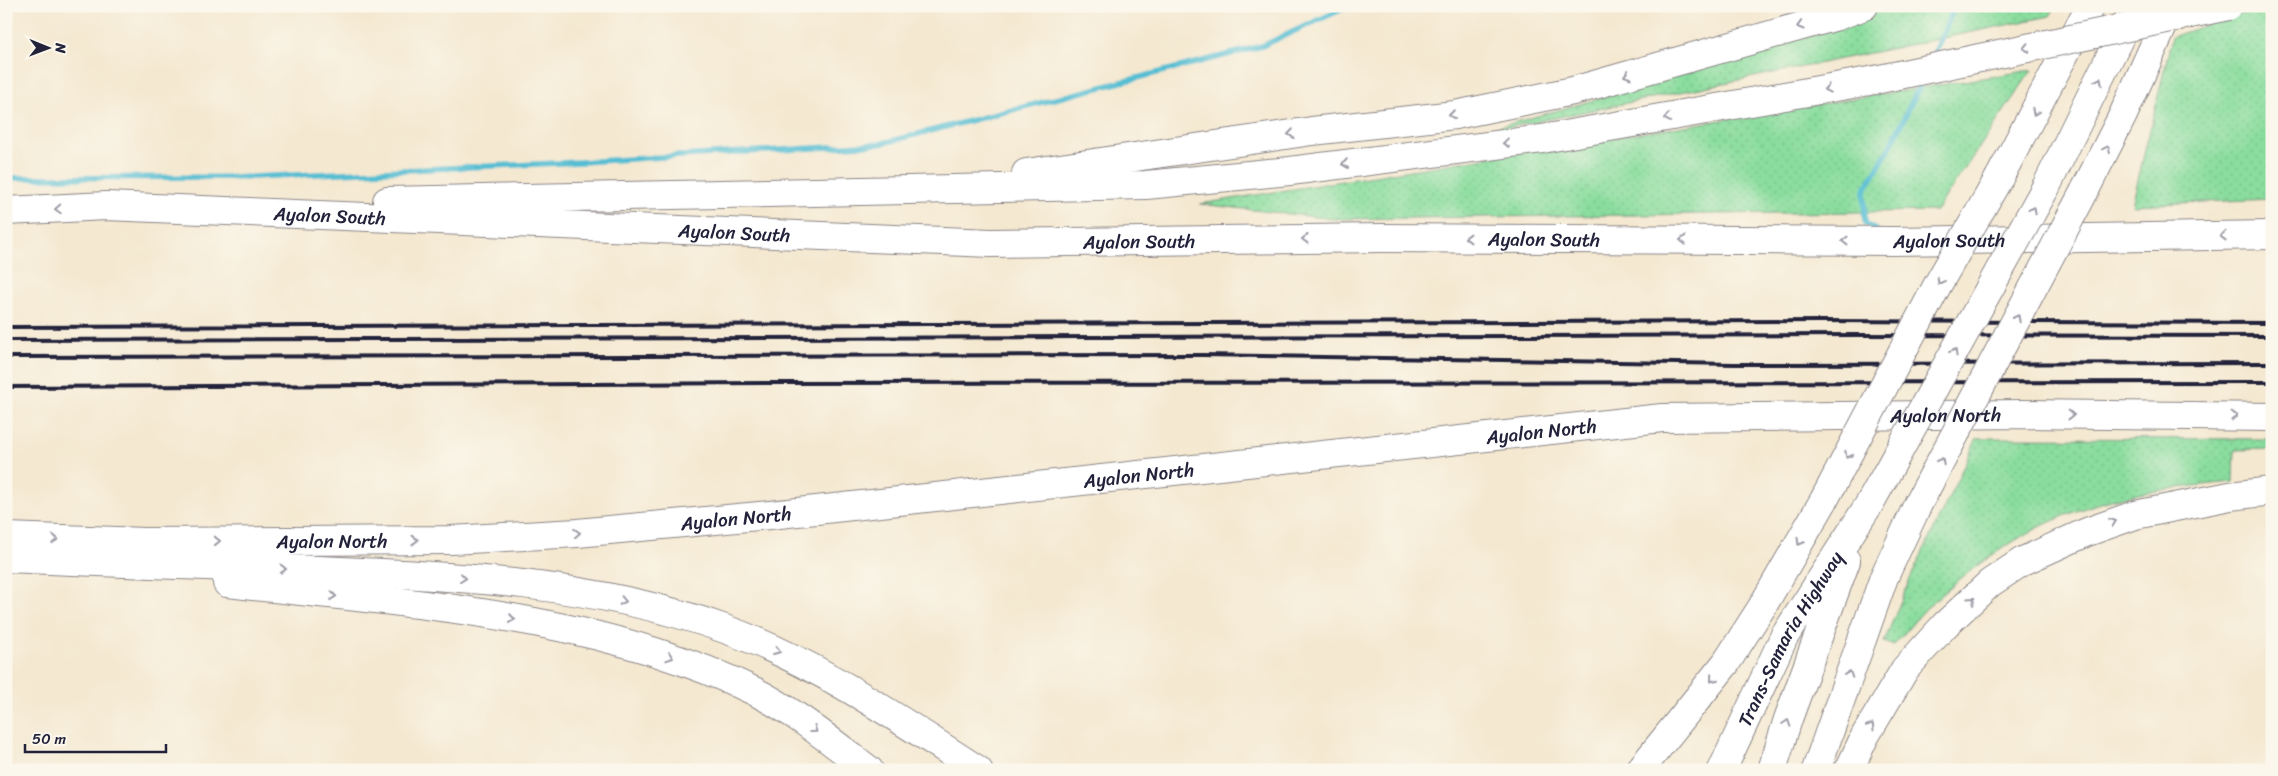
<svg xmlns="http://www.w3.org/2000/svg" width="2278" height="776" viewBox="0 0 2278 776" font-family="Sriracha,sans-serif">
  <defs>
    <pattern id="grass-dots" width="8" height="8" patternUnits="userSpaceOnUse" patternTransform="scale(1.25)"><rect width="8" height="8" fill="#8add9e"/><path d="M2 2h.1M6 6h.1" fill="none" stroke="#77bd89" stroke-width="1.8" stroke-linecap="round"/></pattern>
  </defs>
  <rect width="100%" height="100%" fill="#fbf7ec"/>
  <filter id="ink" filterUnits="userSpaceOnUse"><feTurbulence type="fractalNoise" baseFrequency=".02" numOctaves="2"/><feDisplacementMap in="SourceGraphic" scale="10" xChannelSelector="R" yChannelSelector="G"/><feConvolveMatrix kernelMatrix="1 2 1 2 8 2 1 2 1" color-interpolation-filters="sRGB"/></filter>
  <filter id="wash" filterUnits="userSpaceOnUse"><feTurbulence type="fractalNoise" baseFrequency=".0096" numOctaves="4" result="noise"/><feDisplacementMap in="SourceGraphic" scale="20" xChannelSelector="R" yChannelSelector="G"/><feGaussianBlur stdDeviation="1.12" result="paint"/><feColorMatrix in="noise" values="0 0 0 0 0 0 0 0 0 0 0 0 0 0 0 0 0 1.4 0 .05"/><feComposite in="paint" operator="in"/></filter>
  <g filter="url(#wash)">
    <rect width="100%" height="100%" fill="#f4e8d0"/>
    <!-- grass -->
    <g fill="url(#grass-dots)" stroke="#56806c">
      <path d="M1892,6H2056L2050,16L1462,137C1606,97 1751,56 1892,6Z"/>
      <polygon points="2272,6 2272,199 2132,205 2172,37 2223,19"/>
      <polygon points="2032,70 1936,211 1334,219 1200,204"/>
      <path d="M1977,438L2272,439V449L2235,450L2234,482C2181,487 2127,492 2077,511C2024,530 1977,563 1935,600C1920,613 1908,630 1894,645L1884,642L1910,579Z"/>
    </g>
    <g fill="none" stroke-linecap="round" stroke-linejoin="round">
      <!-- stream -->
      <g stroke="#56bed3" stroke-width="5.5">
        <polyline points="1932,59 1955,6"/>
        <polyline points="6,178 252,177 581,162 879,144 1262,46 1349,6"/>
        <polyline points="1877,231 1865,223 1864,191 1889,149 1923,79"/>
      </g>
    </g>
  </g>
  <g filter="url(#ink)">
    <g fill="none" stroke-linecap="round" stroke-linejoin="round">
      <defs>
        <g id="motorway">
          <polyline points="1026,173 1312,131 1455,115 1573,91 1837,16 1864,6"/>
          <polyline points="1999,178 2090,6"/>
          <polyline points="2046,187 2135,6"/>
          <polyline points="2084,192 2123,115 2172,6"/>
          <polyline points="387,201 1146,185 1290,171 1542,139 1875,80"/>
          <path id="s1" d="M6,211L106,206L991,243L1382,238L1894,241L2272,235"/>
          <path id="s2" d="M6,537L145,542L451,540L577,533L770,515L1662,418L2023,414L2272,417"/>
          <path d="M6,558C110,563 214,566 317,570C454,576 595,582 725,629C816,662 897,718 978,770"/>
          <path d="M227,583C401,603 594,613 754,691C794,711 833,743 869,770"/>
          <polyline points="1640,770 1726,663 1762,607 1824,500"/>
          <path id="s3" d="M1722,770L1784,637L1870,503"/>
          <polyline points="1772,770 1788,719 1846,561"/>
          <polyline points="1816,770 1884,577 1918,504"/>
          <polyline points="1849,770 1865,736 1905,669 1945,625 1990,583 2023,561 2087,532 2135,515 2230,496 2272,491"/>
        </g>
      </defs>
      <!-- motorway casing -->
      <use href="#motorway" stroke="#8b8586" stroke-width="30"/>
      <!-- motorway -->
      <use href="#motorway" stroke="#fff" stroke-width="28"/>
      <!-- rail -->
      <g stroke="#22223b" stroke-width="4">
        <polyline points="6,327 1820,321 2272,323"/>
        <polyline points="6,340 1862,335 2272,336"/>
        <polyline points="6,357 1203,355 1734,364 2272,363"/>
        <polyline points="6,387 766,383 2272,382"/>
      </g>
      <defs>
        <g id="motorway-bridge">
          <polyline points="1875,80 2228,6"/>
          <polyline points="1824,500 1938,284 1999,178"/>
          <polyline points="1870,503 2046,187"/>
          <polyline points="1918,504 2084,192"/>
        </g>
      </defs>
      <!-- motorway-bridge casing -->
      <use href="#motorway-bridge" stroke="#8b8586" stroke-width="30" stroke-linecap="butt"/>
      <!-- motorway-bridge -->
      <use href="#motorway-bridge" stroke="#fff" stroke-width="28"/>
    </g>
    <!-- one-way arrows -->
    <defs><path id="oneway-chevron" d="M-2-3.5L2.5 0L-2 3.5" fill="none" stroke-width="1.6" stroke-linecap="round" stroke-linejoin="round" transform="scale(1.25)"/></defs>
    <g stroke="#9c9ca7">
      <use href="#oneway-chevron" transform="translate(1800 26) rotate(164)"/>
      <use href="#oneway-chevron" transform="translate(2026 48) rotate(168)"/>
      <use href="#oneway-chevron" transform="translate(1627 75) rotate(164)"/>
      <use href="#oneway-chevron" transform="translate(2099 81) rotate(-64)"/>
      <use href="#oneway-chevron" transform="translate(1827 89) rotate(170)"/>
      <use href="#oneway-chevron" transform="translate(2035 112) rotate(118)"/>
      <use href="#oneway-chevron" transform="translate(1452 115) rotate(172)"/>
      <use href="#oneway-chevron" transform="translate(1667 118) rotate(170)"/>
      <use href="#oneway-chevron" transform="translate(1291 134) rotate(172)"/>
      <use href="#oneway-chevron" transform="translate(1506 143) rotate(173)"/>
      <use href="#oneway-chevron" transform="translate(2107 149) rotate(-64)"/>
      <use href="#oneway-chevron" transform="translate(1345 164) rotate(172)"/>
      <use href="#oneway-chevron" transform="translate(58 209) rotate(177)"/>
      <use href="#oneway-chevron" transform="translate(2033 210) rotate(-61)"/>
      <use href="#oneway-chevron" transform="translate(2223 236) rotate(179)"/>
      <use href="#oneway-chevron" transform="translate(1468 238) rotate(-180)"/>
      <use href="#oneway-chevron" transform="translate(1305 239) rotate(179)"/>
      <use href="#oneway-chevron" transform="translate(1683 240) rotate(-180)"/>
      <use href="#oneway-chevron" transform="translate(1845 241) rotate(-180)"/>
      <use href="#oneway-chevron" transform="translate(1940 281) rotate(119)"/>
      <use href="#oneway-chevron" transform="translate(2017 318) rotate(-62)"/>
      <use href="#oneway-chevron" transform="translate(1954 352) rotate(-61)"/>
      <use href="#oneway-chevron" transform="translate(2071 415) rotate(1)"/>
      <use href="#oneway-chevron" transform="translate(2234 416) rotate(1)"/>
      <use href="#oneway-chevron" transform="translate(1848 455) rotate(118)"/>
      <use href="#oneway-chevron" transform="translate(1941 461) rotate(-62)"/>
      <use href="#oneway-chevron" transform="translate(2113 522) rotate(-20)"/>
      <use href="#oneway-chevron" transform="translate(577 533) rotate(-4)"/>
      <use href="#oneway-chevron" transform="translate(55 539) rotate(2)"/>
      <use href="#oneway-chevron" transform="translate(415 540)"/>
      <use href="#oneway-chevron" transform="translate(217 541)"/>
      <use href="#oneway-chevron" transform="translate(1800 542) rotate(120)"/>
      <use href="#oneway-chevron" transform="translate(283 569) rotate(2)"/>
      <use href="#oneway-chevron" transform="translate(463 578) rotate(7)"/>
      <use href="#oneway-chevron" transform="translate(333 596) rotate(6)"/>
      <use href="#oneway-chevron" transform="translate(1972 600) rotate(-42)"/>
      <use href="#oneway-chevron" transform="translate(623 601) rotate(12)"/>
      <use href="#oneway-chevron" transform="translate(512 619) rotate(8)"/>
      <use href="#oneway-chevron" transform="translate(777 651) rotate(23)"/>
      <use href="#oneway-chevron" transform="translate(670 657) rotate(19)"/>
      <use href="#oneway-chevron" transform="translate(1849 674) rotate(-71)"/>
      <use href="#oneway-chevron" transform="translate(1713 679) rotate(129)"/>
      <use href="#oneway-chevron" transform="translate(1787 723) rotate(-72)"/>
      <use href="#oneway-chevron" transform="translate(1871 726) rotate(-59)"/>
      <use href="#oneway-chevron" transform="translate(814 730) rotate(36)"/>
    </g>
  </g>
  <g text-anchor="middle" stroke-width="4" stroke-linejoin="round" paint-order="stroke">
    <!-- street labels -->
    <g font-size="19" fill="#22223b" stroke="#fbf7ec">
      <text dy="7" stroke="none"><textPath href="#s1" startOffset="324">Ayalon South</textPath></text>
      <text dy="7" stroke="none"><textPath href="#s1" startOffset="729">Ayalon South</textPath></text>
      <text dy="7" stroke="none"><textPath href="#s1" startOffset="1539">Ayalon South</textPath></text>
      <text dy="7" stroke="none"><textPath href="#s1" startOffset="1134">Ayalon South</textPath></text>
      <text dy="7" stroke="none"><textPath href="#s1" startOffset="1944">Ayalon South</textPath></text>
      <text dy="7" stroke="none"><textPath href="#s2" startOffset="1946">Ayalon North</textPath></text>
      <text dy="7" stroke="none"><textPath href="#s2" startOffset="1541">Ayalon North</textPath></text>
      <text dy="7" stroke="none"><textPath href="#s2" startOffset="1136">Ayalon North</textPath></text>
      <text dy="7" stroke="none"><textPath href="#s2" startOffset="731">Ayalon North</textPath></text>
      <text dy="7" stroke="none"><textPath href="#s2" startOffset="326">Ayalon North</textPath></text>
      <text dy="7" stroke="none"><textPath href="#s3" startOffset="148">Trans-Samaria Highway</textPath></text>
    </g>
  </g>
  <!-- margin -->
  <rect width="2278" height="776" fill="none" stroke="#fbf7ec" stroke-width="25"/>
  <!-- north arrow -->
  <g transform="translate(48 48) rotate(91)" stroke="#fbf7ec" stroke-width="4" paint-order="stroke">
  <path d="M0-4L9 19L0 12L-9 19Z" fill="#22223b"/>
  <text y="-8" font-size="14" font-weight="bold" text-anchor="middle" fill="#22223b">N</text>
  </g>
  <!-- scale -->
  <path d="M25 744v8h141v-8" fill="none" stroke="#22223b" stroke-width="2.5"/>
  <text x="32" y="744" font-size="15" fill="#22223b" stroke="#fbf7ec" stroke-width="4" paint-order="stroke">50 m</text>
</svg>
